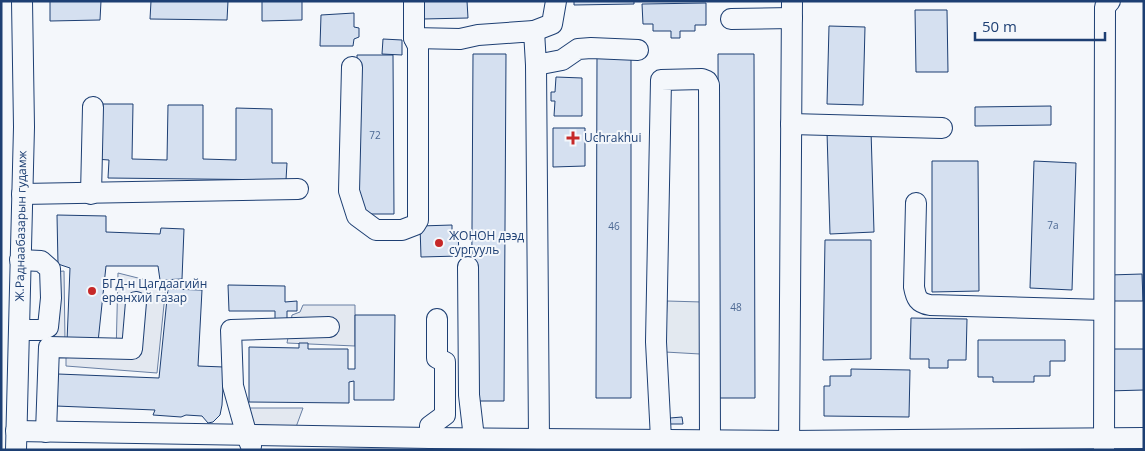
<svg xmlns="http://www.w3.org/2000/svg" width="1145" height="451" viewBox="0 0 1145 451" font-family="'Open Sans',sans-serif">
  <rect width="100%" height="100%" fill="#f4f7fb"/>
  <!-- green -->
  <polygon fill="#e3e9f0" stroke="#687fa3" points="667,301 702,302 700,354 665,352"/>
  <!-- parking -->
  <g fill="#e3e8f0" stroke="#687fa3">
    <polygon points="64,271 65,341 52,339 54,272"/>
    <polygon points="118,273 166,285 157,373 66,366 66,354 116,355"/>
    <polygon points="303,305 355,305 355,346 287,343 292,315 300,312"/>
    <polygon points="244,408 303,408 296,427 247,424"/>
  </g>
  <!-- building -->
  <g fill="#d5e0f0" stroke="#1d3f73">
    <polygon points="50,1 101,1 100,20 50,21"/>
    <polygon points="151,1 228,1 227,20 150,19"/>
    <polygon points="262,1 302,1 302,20 262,21"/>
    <polygon points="423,1 467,1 468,18 423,19"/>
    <polygon points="574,1 634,1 634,4 574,5"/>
    <polygon points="706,3 706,25 695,25 695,31 680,31 680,38 671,38 671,31 653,31 653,24 643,24 642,4"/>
    <polygon points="915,10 947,10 948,72 916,72"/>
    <polygon points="354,13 354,27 359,28 359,37 354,39 353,46 320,46 321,15"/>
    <polygon points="829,26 865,27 863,105 827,104"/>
    <polygon points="383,39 402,40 402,55 382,54"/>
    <polygon points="473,54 506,54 504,401 471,401"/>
    <polygon points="597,54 631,54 631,398 596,398"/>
    <polygon points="718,54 754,54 755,398 719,398"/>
    <polygon points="357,55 393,55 394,214 358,214"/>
    <polygon points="556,77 582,78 582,116 554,116 555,101 551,101 551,92 555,92"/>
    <polygon points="95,104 133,104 132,159 167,160 168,105 203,105 203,159 236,160 236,108 272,109 272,163 287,163 286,180 108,178 109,160 95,159"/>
    <polygon points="1051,106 1051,125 975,126 975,107"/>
    <polygon points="553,128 585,128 585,166 553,167"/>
    <polygon points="871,130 874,232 830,234 827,132"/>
    <polygon points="932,161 978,161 979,291 932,292"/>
    <polygon points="1034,161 1076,163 1072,290 1030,288"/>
    <polygon points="57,215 106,216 106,232 160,234 161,228 184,229 182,279 160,280 158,266 106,266 98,342 67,341 70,268 58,264"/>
    <polygon points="452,225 452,231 458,231 459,256 421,257 420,226"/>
    <polygon points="825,240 871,240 871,359 823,360"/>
    <polygon points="1142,274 1143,301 1109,301 1109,275"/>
    <polygon points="228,285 285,286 285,302 297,301 297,311 287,311 287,323 275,323 275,311 229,311"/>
    <polygon points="168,289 202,290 198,366 224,367 222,405 220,415 213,422 208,423 202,416 186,415 181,417 153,415 155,410 56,406 58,374 159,378"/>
    <polygon points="355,315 395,315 394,400 354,400 354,381 349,382 349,403 249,402 249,347 299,348 299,343 308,343 308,349 348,349 348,369 355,369"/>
    <polygon points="911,318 967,319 966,360 948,360 948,368 929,368 929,359 910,359"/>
    <polygon points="978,340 1065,340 1065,361 1050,361 1050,376 1034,376 1034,382 993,382 993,377 978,377"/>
    <polygon points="1107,349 1144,349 1144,390 1107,391"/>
    <polygon points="851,369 910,370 909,417 824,416 824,386 830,386 830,376 851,376"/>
    <polygon points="682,417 683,424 669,424 670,418"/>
  </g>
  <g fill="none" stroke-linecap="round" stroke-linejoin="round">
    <defs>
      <g id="minor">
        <polyline points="414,1 414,38 460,39 478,35 534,31 536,65 562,60 578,49 591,48 638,50"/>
        <polyline points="731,19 792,18"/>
        <polyline points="534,31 552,24 556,1"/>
        <polyline points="536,65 539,439"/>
        <polyline points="352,67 349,191 357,216 376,230 402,230 415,225 418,220 418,46 414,38"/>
        <polyline points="791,124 942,128"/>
        <polyline points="22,194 298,189"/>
        <polyline points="91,194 93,107"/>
        <path d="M916,203L914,287C916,298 918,303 930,305L1104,310"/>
        <polyline points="468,267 469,395 474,438"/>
        <polyline points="19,330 41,330 48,327 51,298 50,269 41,261 20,260"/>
        <polyline points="16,431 430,438 789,441 1144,438"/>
        <polyline points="46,432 49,347 132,349 136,302"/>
        <polyline points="430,438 430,426 445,415 445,362 437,358 437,319"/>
        <polyline points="251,446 247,436 233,386 231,330 329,327"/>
        <polyline points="16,450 24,127 22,1"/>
        <polyline points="663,450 661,439 656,342 661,80 702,79 707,81 709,85 710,440"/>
        <polyline points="789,450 792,1"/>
        <polyline points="1104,450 1105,7 1110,1"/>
      </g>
    </defs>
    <!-- minor casing -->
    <use href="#minor" stroke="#1d3f73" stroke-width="22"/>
    <!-- minor -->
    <use href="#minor" stroke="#f4f7fb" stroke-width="20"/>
  </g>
  <!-- markers -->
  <g fill="#c62828" stroke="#f4f7fb" stroke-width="2">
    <path d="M570.5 130.5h5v5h5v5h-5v5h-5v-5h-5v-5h5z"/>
    <circle cx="439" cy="243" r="5"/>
    <circle cx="92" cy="291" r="5"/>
  </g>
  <g text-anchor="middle" stroke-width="4" stroke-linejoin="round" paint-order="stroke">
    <!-- number labels -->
    <g font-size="10" fill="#4b6792">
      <text x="375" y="139">72</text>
      <text x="1053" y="229">7а</text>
      <text x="614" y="230">46</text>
      <text x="736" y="311">48</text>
    </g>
    <!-- poi labels -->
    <g font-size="12" fill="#1d3f73" stroke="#f4f7fb" text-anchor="start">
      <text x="584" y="142">Uchrakhui</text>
      <text x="449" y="240">ЖОНОН дээд<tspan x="449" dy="14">сургууль</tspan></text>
      <text x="102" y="288">БГД-н Цагдаагийн<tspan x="102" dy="14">ерөнхий газар</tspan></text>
    </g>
    <!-- street labels -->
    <g font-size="12" fill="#1d3f73" stroke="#f4f7fb">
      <text transform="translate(21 226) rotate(-89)" y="4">Ж.Раднаабазарын гудамж</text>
    </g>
  </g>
  <!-- border -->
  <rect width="1145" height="451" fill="none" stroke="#1d3f73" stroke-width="5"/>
  <!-- scale -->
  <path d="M975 32v8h130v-8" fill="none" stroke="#1d3f73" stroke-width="2.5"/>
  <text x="982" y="32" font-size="15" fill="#1d3f73" stroke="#f4f7fb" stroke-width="4" paint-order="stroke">50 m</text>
</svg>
